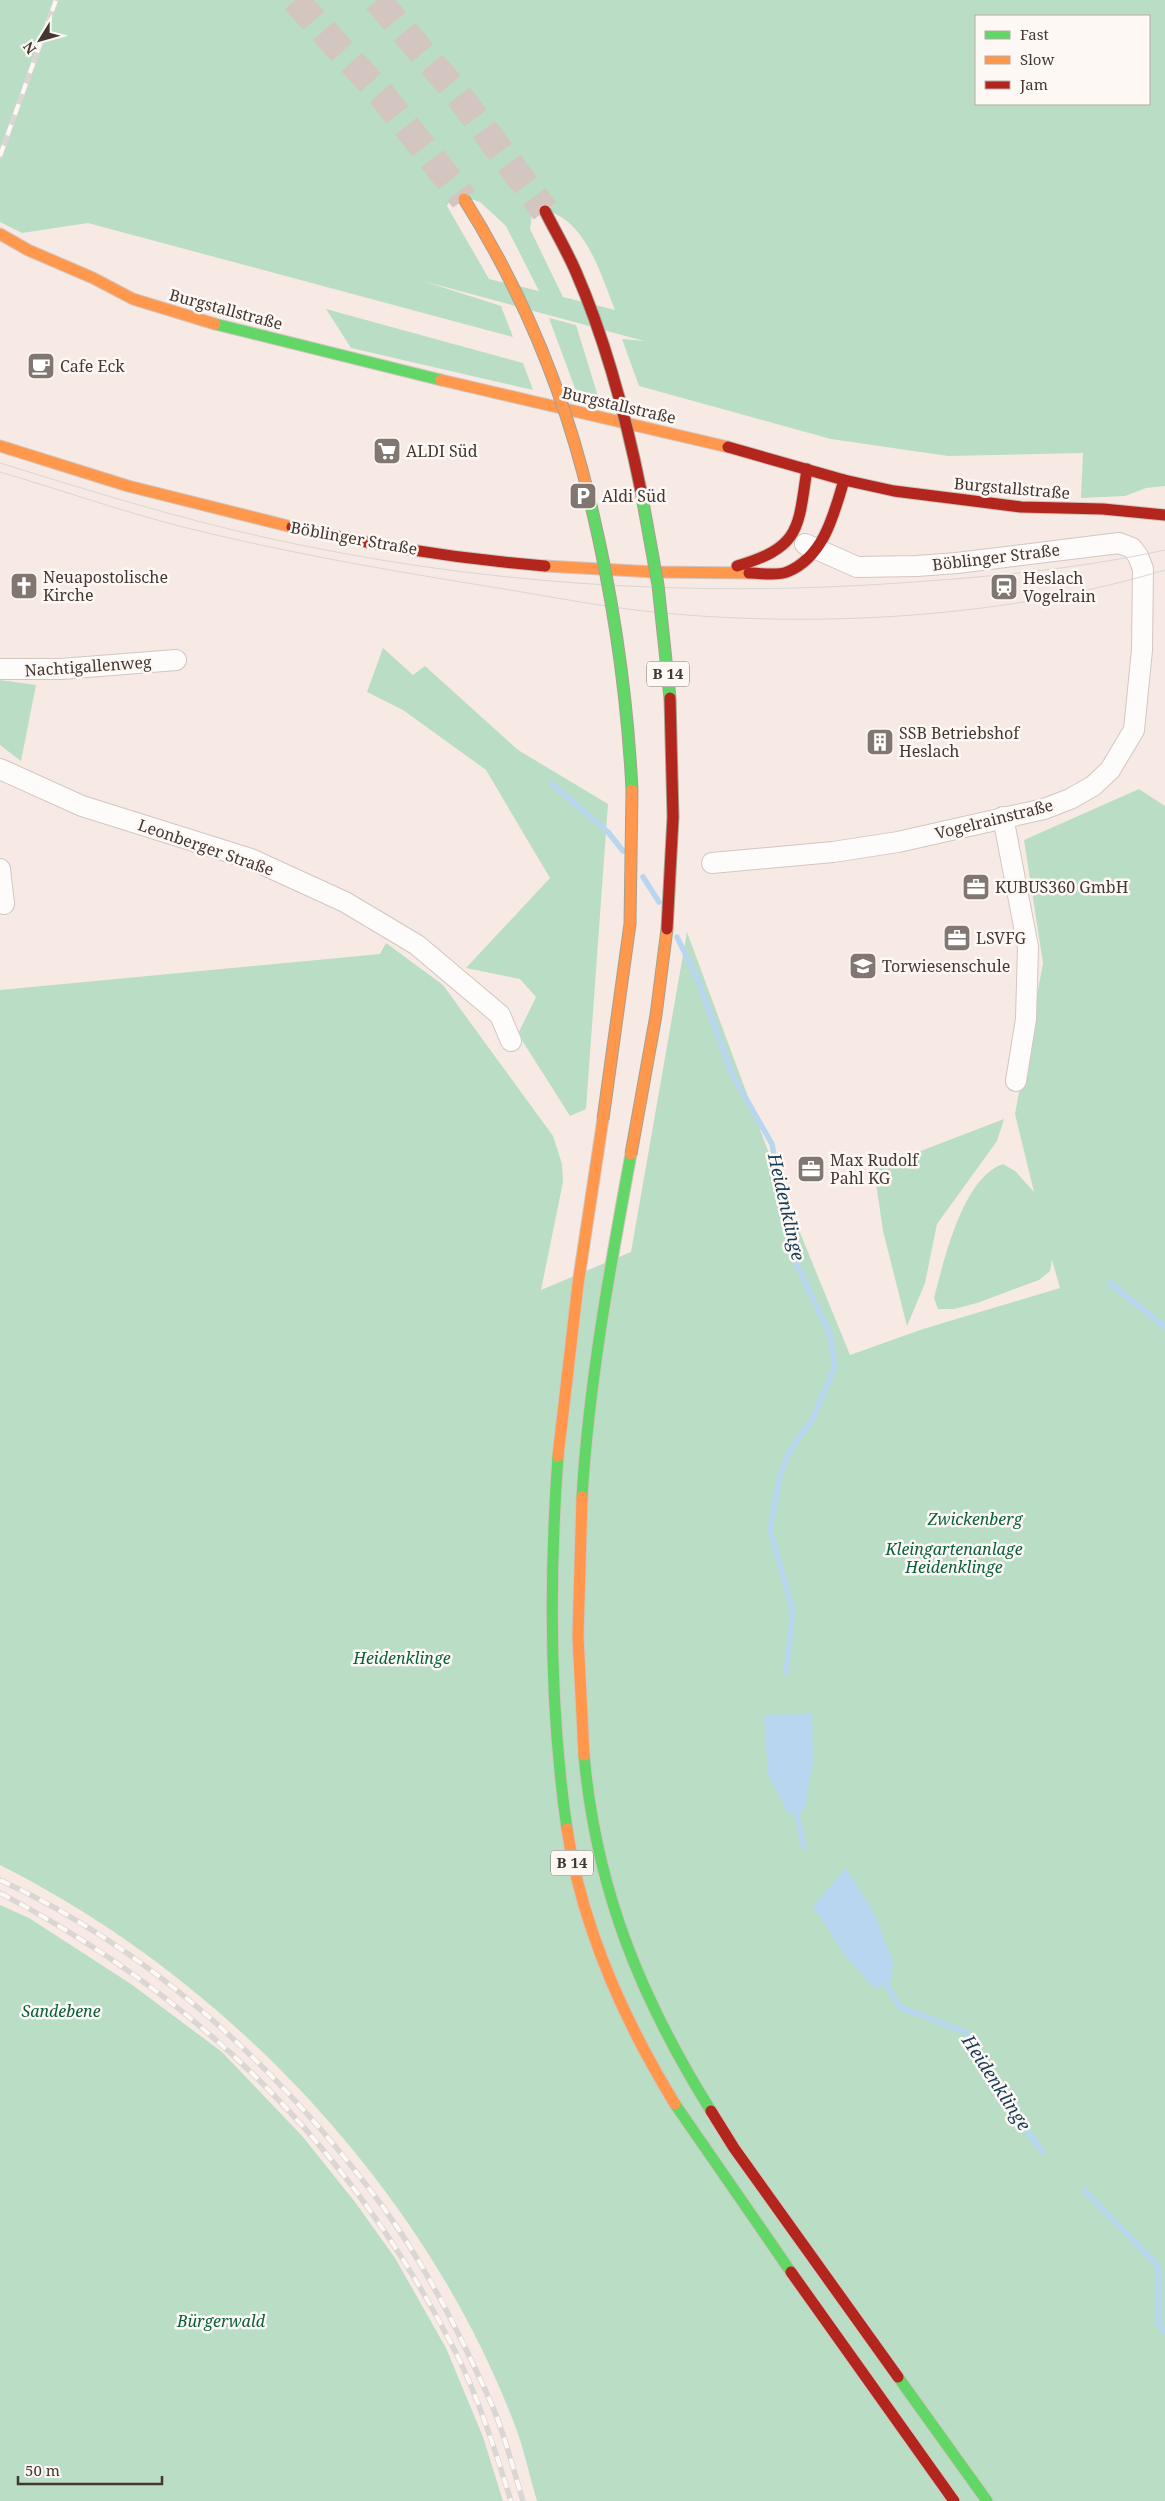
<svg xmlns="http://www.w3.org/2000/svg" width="1165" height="2501" viewBox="0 0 1165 2501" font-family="'Noto Serif',serif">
  <rect width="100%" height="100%" fill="#f7eae4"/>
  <!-- green -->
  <g fill="#baddc6" fill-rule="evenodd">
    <path d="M0,0H1165V486L1146,488L1125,496L1081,498L1083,453L948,456L831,439L639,386L622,339L644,341L423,281L501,306L513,337L88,223L22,233L0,222ZM976,16H1149V104H976ZM459,195L480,202L506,226L539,291L489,279L447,206L450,200ZM539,209C585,215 600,273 615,310L563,297L530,229L532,215Z"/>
    <polygon points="326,309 523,363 533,390 351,348"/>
    <polygon points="549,318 576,325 601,406 580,402"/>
    <polygon points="383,648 413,675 425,666 518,750 608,804 586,1109 570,1116 518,1034 536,997 520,979 466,968 550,878 486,770 403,710 367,692"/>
    <polygon points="0,680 36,685 21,761 0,745"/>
    <path d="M1139,789L1165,806V2501H537C530,2478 525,2453 517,2431C428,2191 227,1979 0,1865V990L380,954L386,943L443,985L553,1136L562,1164L563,1182L541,1290L631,1252L687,932L781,1186L850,1355L923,1329L1060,1288L1052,1260L1050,1271L1039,1280L977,1303L954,1309H938L934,1298C944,1261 962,1178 1003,1164L1015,1171L1034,1192L1015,1114L1043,963L1024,840Z"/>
    <polygon points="1004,1119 997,1141 937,1224 925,1283 907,1326 883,1231 874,1169"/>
    <polygon points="0,1905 29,1918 131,1984 222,2052 303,2137 355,2202 395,2258 446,2348 483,2437 503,2501 0,2501"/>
  </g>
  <!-- water -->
  <g fill="#b8d6f0">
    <polygon points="812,1714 813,1761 804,1812 788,1813 768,1775 764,1715"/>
    <polygon points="846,1868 875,1915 893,1962 891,1980 875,1989 844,1954 813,1906"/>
  </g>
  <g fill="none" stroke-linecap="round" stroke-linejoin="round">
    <!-- stream -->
    <g stroke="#b8d6f0" stroke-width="5.5">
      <polyline points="552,784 608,832 623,851"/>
      <polyline points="643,877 659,902"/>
      <polyline points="677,937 698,980 732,1074 772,1144 792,1254 830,1335 835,1366 812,1420 789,1452 779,1479 770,1530 793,1611 786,1673"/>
      <polyline points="1110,1283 1165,1327"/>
      <polyline points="795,1805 804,1847"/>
      <polyline points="881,1976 900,2007 965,2032 1009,2106 1042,2151"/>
      <polyline points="1085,2191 1159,2267 1158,2324 1165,2332"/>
    </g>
    <!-- highway-tunnel -->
    <g stroke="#d3c6c0" stroke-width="28" stroke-dasharray="28 14" stroke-linecap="butt">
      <polyline points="295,0 381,94 464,199"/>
      <polyline points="377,0 456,92 545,211"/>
    </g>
    <defs>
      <g id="street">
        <polyline points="0,669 61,669 176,660"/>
        <polyline points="0,769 82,806 251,859 345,902 417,945 500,1015 511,1041"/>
        <polyline points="1003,817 1028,947 1026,1019 1016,1081"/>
        <polyline points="712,863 833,852 898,842 1044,809 1070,799 1093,786 1110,770 1134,730 1142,650 1143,569 1138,556 1132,548 1119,543 957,563 917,566 857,567 805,544"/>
        <polyline points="0,869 4,904"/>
      </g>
      <g id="fast">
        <polyline points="215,324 441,380"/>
        <path d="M558,1456C549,1581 549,1705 567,1829"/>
        <path d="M582,1497C589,1381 610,1268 631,1154"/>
        <path d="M584,1755C596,1889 640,1997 711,2111"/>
        <polyline points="675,2104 791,2272"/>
        <polyline points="898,2377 987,2501"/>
      </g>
      <g id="slow">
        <polyline points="0,234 28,250 93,278 133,299 215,324"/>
        <polyline points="441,380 728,447"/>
        <polyline points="0,446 128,486 292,527"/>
        <polyline points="545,566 654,572 749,573"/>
        <polyline points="558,1456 578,1284 603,1119"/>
        <polyline points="582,1497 578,1637 584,1755"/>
        <path d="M567,1829C582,1928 623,2019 675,2104"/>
      </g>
      <g id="jam">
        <polyline points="728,447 844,480 894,491 1021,507 1103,509 1165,515"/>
        <path d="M292,527C376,546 460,559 545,566"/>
        <path d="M737,566C801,547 798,529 807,469"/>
        <path d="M749,573C759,573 777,576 787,572C824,557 834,514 844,480"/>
        <polyline points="711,2111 734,2148 898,2377"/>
        <polyline points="791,2272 954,2501"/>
      </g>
    </defs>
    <!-- street casing -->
    <use href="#street" stroke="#d2c6c1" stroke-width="22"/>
    <!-- fast casing -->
    <use href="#fast" stroke="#d2c6c1" stroke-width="13"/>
    <!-- slow casing -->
    <use href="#slow" stroke="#d2c6c1" stroke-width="13"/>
    <!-- jam casing -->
    <use href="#jam" stroke="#d2c6c1" stroke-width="13"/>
    <!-- street -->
    <use href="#street" stroke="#fefcfb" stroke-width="20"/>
    <!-- fast -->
    <use href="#fast" stroke="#63d668" stroke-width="11"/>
    <!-- slow -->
    <use href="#slow" stroke="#ff974d" stroke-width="11"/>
    <!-- jam -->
    <use href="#jam" stroke="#b3261e" stroke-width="11"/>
    <!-- tram -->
    <g stroke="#dad6d4" stroke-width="1">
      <path d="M0,463C87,490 174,517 263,537C472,584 687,598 900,583C988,577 1078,569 1165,550"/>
      <path d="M0,472C61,490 121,511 183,527C287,553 392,571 498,588C553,597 608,608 663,613C825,628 1009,617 1165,570"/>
    </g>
    <defs>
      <g id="rail">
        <polyline points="0,156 56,0"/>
        <path d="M0,1880C154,1951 283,2072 383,2207C424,2263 458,2330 487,2394C503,2428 512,2465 523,2501"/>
        <path d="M0,1893C202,1999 351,2147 455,2351C479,2399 495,2450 511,2501"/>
      </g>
    </defs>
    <!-- rail casing -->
    <use href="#rail" stroke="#dad6d4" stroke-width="5.5"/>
    <!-- rail -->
    <use href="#rail" stroke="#fef8f5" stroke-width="4" stroke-dasharray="11" stroke-linecap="butt"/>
    <defs>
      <g id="fast-bridge">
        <polyline points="641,491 658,585 670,698"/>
        <path d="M590,501C613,596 627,691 632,790"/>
      </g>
      <g id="slow-bridge">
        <path d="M464,199C522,291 565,395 590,501"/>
        <polyline points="603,1119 630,924 632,790"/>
        <polyline points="631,1154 656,1015 667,929"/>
      </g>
      <g id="jam-bridge">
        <path d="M545,211C555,231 567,251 576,272C606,341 626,417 641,491"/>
        <polyline points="667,929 673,817 670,698"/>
      </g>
    </defs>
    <!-- fast-bridge casing -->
    <use href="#fast-bridge" stroke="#a6a090" stroke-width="13" stroke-linecap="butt"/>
    <!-- slow-bridge casing -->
    <use href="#slow-bridge" stroke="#a6a090" stroke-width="13" stroke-linecap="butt"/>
    <!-- jam-bridge casing -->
    <use href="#jam-bridge" stroke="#a6a090" stroke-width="13" stroke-linecap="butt"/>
    <!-- fast-bridge -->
    <use href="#fast-bridge" stroke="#63d668" stroke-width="11"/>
    <!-- slow-bridge -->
    <use href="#slow-bridge" stroke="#ff974d" stroke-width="11"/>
    <!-- jam-bridge -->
    <use href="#jam-bridge" stroke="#b3261e" stroke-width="11"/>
  </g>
  <!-- icons -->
  <defs>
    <symbol id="cafe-square" viewBox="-11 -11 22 22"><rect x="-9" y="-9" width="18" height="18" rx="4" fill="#827670" stroke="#fef8f5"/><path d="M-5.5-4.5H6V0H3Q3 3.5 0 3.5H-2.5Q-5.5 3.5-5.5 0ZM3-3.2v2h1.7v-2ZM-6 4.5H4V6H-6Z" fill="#fff"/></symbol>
    <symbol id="supermarket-square" viewBox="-11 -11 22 22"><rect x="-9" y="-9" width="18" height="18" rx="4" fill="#827670" stroke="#fef8f5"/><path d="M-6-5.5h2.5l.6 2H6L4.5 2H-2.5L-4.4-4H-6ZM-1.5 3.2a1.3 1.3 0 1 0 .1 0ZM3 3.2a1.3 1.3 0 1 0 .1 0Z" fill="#fff"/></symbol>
    <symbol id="parking-square" viewBox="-11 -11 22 22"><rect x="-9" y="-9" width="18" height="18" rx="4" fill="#827670" stroke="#fef8f5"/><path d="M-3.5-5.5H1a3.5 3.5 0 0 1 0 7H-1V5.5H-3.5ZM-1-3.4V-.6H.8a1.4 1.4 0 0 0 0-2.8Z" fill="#fff"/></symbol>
    <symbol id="church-square" viewBox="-11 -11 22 22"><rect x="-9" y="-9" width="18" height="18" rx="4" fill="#827670" stroke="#fef8f5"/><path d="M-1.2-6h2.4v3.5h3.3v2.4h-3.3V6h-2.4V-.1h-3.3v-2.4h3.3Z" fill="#fff"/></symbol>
    <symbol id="station-square" viewBox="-11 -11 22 22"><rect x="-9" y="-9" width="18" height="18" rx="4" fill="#827670" stroke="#fef8f5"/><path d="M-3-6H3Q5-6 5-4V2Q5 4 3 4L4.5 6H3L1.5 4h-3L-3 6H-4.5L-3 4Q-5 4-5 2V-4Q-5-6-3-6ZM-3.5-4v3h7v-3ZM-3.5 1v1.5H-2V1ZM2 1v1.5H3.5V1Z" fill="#fff"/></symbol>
    <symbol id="building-square" viewBox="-11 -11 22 22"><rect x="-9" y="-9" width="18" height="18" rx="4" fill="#827670" stroke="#fef8f5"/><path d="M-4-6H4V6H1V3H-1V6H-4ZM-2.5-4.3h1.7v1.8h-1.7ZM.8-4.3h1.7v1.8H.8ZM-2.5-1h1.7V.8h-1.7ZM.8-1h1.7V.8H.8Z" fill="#fff"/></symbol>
    <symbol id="office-square" viewBox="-11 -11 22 22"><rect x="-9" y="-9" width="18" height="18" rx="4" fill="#827670" stroke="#fef8f5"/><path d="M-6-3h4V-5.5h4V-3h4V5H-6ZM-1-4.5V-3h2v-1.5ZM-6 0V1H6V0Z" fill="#fff"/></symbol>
    <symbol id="school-square" viewBox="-11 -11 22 22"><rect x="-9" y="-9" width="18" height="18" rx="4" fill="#827670" stroke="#fef8f5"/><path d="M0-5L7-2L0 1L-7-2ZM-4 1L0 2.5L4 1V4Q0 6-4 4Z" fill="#fff"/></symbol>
  </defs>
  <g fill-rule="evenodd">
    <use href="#cafe-square" x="25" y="350" width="32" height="32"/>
    <use href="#supermarket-square" x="371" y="435" width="32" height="32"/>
    <use href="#parking-square" x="567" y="480" width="32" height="32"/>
    <use href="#church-square" x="8" y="570" width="32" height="32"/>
    <use href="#station-square" x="988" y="571" width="32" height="32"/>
    <use href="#building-square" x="864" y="726" width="32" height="32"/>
    <use href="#office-square" x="960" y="871" width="32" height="32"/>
    <use href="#office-square" x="941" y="922" width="32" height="32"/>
    <use href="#school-square" x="847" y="950" width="32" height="32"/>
    <use href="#office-square" x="795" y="1153" width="32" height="32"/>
  </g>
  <g text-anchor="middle" stroke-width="5" stroke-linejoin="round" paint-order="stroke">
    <!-- shield labels -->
    <g fill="#fef8f5" stroke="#7b716c" stroke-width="1">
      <rect x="647" y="661.5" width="42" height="25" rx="4"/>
      <rect x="551" y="1850.5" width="42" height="25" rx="4"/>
    </g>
    <g font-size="15" font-weight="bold" fill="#433732">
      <text x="668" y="679">B 14</text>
      <text x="572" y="1868">B 14</text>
    </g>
    <!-- street labels -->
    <g font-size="16" fill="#433732" stroke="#fef8f5">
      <text transform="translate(226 309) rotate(15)" y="6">Burgstallstraße</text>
      <text transform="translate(619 405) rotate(13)" y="6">Burgstallstraße</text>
      <text transform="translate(1012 488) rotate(5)" y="6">Burgstallstraße</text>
      <text transform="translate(354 538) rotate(10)" y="6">Böblinger Straße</text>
      <text transform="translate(996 557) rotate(-7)" y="6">Böblinger Straße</text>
      <text transform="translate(88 666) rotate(-4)" y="6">Nachtigallenweg</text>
      <text transform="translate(994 819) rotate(-14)" y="6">Vogelrainstraße</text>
      <text transform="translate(206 847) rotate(19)" y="6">Leonberger Straße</text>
    </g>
    <!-- poi labels -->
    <g font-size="16" fill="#433732" stroke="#fef8f5" text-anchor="start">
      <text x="60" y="372">Cafe Eck</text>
      <text x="406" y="457">ALDI Süd</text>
      <text x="602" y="502">Aldi Süd</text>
      <text x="43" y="583">Neuapostolische<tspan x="43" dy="18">Kirche</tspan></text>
      <text x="1023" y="584">Heslach<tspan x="1023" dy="18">Vogelrain</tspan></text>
      <text x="899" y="739">SSB Betriebshof<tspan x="899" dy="18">Heslach</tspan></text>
      <text x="995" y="893">KUBUS360 GmbH</text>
      <text x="976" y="944">LSVFG</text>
      <text x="882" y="972">Torwiesenschule</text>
      <text x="830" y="1166">Max Rudolf<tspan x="830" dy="18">Pahl KG</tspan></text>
    </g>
    <!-- park labels -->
    <g font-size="16" font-style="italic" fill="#086040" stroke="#fef8f5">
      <text x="975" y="1525">Zwickenberg</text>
      <text x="954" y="1555">Kleingartenanlage<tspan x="954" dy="18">Heidenklinge</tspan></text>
      <text x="402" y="1664">Heidenklinge</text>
      <text x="61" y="2017">Sandebene</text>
      <text x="221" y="2327">Bürgerwald</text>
    </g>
    <!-- water labels -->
    <g font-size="18" font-style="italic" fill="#173c56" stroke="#fef8f5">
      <text transform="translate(786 1207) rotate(77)" y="6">Heidenklinge</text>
      <text transform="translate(996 2083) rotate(57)" y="6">Heidenklinge</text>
    </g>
  </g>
  <!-- legend -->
  <rect x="975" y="15" width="175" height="90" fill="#fef8f5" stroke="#b3aba7"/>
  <rect x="985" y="31" width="25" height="8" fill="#63d668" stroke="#b3aba7"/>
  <text x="1020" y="40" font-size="15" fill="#433732">Fast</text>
  <rect x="985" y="56" width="25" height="8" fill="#ff974d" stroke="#b3aba7"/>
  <text x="1020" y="65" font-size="15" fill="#433732">Slow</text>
  <rect x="985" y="81" width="25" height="8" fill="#b3261e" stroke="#b3aba7"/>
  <text x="1020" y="90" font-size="15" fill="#433732">Jam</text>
  <!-- north arrow -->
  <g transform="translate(40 40) rotate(233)" stroke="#fef8f5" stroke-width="4" paint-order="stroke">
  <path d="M0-4L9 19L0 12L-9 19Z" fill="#433732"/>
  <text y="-8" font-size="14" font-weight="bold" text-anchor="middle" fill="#433732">N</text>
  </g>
  <!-- scale -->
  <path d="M18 2476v8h144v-8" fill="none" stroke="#433732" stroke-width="2.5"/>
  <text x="25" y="2476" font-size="15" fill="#433732" stroke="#fef8f5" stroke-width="4" paint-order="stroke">50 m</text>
</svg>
